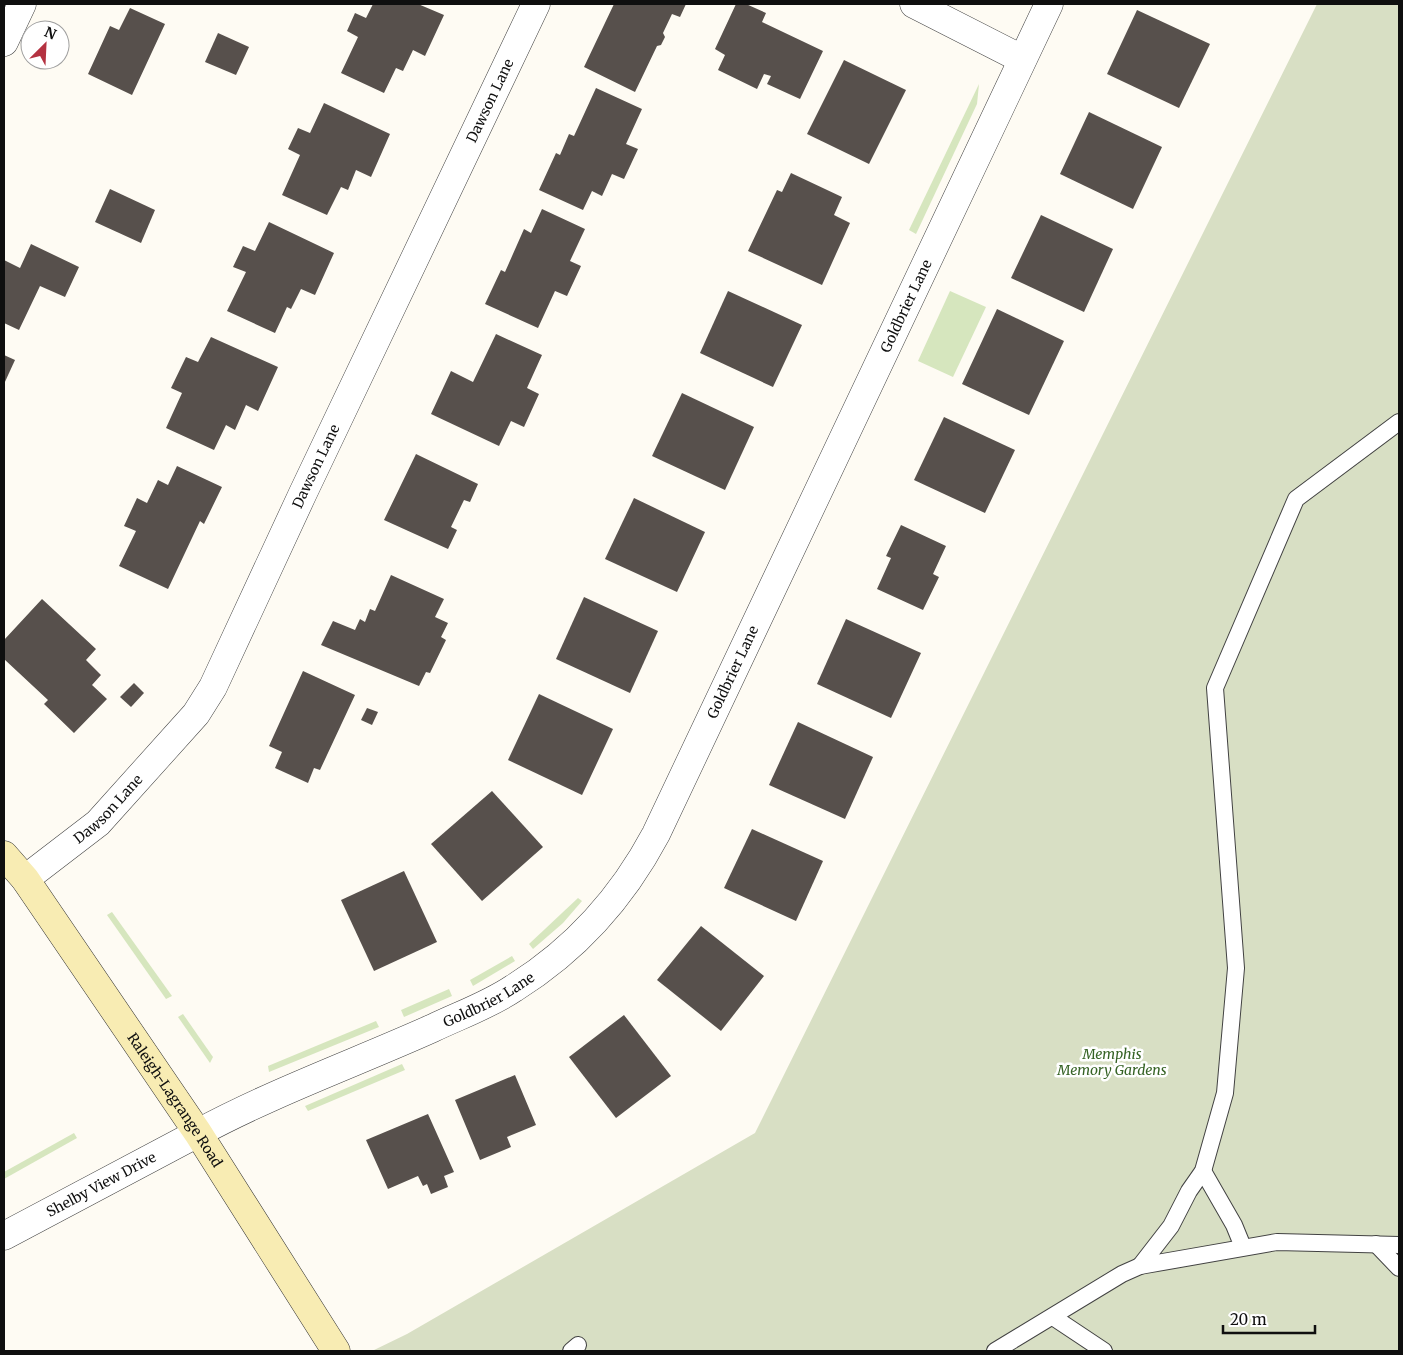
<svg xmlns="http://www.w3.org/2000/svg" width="1403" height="1355" viewBox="0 0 1403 1355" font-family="Merriweather,serif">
  <rect width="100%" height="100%" fill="#fefbf3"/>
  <!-- green -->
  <g fill="#d6e6be">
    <polygon points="979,84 977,104 916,234 909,230"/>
    <polygon points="950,291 986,307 953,377 918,361"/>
    <polygon points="578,898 582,901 563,923 533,949 529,944"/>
    <polygon points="112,912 172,996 166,999 107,915"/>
    <polygon points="512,956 515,961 473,986 470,980"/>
    <polygon points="449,989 452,996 404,1017 401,1010"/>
    <polygon points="183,1014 213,1057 210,1063 178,1017"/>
    <polygon points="376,1021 379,1027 269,1072 268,1066"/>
    <polygon points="402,1064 405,1070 308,1111 305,1106"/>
    <polygon points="74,1133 77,1138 4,1179 4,1172"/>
  </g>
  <!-- cemetery -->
  <polygon fill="#d8dfc4" points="1317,4 1399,4 1399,1351 372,1351 407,1334 755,1133"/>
  <!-- building -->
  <g fill="#57504c">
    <polygon points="373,4 418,4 444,15 425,56 413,50 403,71 396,68 384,93 341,73 358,37 347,31 355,13 366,18"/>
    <polygon points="614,4 686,4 680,17 672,14 663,33 665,37 661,45 657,46 635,92 584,67"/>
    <polygon points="736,4 746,4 766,13 762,22 823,51 800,99 767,84 771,76 764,74 757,89 718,70 725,55 715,49"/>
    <polygon points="130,8 165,24 132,95 88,74 110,26 119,30"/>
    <polygon points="1137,10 1210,44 1179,108 1107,74"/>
    <polygon points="218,33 249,47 236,75 205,62"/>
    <polygon points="844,60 906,90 869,164 807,134"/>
    <polygon points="596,88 642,109 626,144 638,149 624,179 612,174 602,196 592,191 583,210 539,190 556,153 560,155 569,134 574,136"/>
    <polygon points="324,103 390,134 371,177 356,170 348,190 341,187 327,215 282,195 300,155 288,149 298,128 310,133"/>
    <polygon points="1089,112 1162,147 1133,209 1060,174"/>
    <polygon points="791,173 842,197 834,215 850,223 822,285 748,251 777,190 782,192"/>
    <polygon points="110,189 155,210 141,243 95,222"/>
    <polygon points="542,209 585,229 570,261 581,266 567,296 555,291 538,328 485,304 501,270 505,272 524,229 531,233"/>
    <polygon points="1041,215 1113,249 1084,312 1011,278"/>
    <polygon points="269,222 334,253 315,295 301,289 291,309 287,307 275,333 227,311 246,272 233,267 243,246 255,251"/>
    <polygon points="31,244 79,267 65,297 40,286 19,330 4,323 4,260 20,268"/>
    <polygon points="728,291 802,325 773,387 700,353"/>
    <polygon points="997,309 1064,341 1029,415 962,384"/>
    <polygon points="496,334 542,355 527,388 539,394 524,427 511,421 499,446 431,414 451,371 473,382"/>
    <polygon points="211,337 278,367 258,411 246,405 235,430 226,425 214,450 166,428 182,393 171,388 186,357 198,362"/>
    <polygon points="4,355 15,360 4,384"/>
    <polygon points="682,393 754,427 725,490 652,456"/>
    <polygon points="944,417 1015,450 985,513 914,480"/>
    <polygon points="416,454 478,484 470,502 464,500 451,527 457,530 448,549 384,520"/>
    <polygon points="177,466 222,487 204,524 200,521 168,589 119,566 136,531 124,526 137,498 147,503 158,480 168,485"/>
    <polygon points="634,498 705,532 677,592 605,559"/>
    <polygon points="901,525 946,546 933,574 939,577 923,610 877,589 891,558 886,556"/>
    <polygon points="391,575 444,599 435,617 448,623 441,637 446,640 430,673 426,672 419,686 321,645 333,621 355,630 360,619 365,622 370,609 375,611"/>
    <polygon points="584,597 658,631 630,693 556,659"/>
    <polygon points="42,599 96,649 86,660 101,675 92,685 107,699 74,733 44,704 48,700 4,659 4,640"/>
    <polygon points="846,619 921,653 891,718 817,684"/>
    <polygon points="303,671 355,695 320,770 314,768 308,783 275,768 282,752 269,746"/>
    <polygon points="134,683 144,693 131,707 120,697"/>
    <polygon points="539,694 613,729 582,795 508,760"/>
    <polygon points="367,708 378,712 372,725 361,720"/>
    <polygon points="798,722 873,757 845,819 769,785"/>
    <polygon points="492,791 543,847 482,901 431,844"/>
    <polygon points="752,829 823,861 796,921 724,888"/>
    <polygon points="404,871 437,942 374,971 341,900"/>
    <polygon points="701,926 764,976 721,1031 657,980"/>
    <polygon points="624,1015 671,1076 616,1118 569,1057"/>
    <polygon points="515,1075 536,1125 507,1137 511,1147 480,1160 455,1100"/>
    <polygon points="428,1114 454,1172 444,1176 448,1187 431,1194 427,1184 423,1186 418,1176 388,1189 366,1140"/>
  </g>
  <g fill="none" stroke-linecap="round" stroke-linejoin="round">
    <defs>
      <g id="service">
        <polyline points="1203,1171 1234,1225 1243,1247"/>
        <polyline points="1376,1244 1399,1268"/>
        <polyline points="1140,1266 1171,1226 1189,1191 1203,1171 1225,1093 1236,968 1215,688 1296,499 1399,422"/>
        <polyline points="1053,1317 1104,1351"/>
        <polyline points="571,1351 578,1345"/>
        <polyline points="995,1351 1122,1274 1140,1266 1277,1242 1399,1245"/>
      </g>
      <g id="minor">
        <polyline points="914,4 1022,59"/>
        <polyline points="4,42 22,4"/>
        <path id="s1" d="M25,879L98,823L196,714L213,687L303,493L536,4"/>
        <path id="s2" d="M198,1133C274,1092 355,1063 433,1028C460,1015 489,1005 514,988C575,950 622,898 656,834L1049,4"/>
      </g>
      <g id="tertiary">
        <path id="s3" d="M4,1236L198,1133"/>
      </g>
      <g id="secondary">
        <path id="s4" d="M4,855L25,879L198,1133L336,1351"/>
      </g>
    </defs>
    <!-- service casing -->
    <use href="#service" stroke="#424242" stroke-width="18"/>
    <!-- minor casing -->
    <use href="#minor" stroke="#424242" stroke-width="29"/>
    <!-- tertiary casing -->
    <use href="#tertiary" stroke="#424242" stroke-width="29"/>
    <!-- secondary casing -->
    <use href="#secondary" stroke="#313131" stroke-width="29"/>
    <!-- service -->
    <use href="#service" stroke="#fff" stroke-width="16"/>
    <!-- minor -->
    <use href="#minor" stroke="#fff" stroke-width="28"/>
    <!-- tertiary -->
    <use href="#tertiary" stroke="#fff" stroke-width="28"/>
    <!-- secondary -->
    <use href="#secondary" stroke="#f8ecb3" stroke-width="28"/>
  </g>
  <g text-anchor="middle" stroke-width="5" stroke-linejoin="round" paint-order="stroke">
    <!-- street labels -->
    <g font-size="14" fill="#0f0f0f" stroke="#fff">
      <text dy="5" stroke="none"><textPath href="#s1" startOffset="919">Dawson Lane</textPath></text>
      <text dy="5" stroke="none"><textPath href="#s2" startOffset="1144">Goldbrier Lane</textPath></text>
      <text dy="5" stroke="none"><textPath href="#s1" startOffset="514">Dawson Lane</textPath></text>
      <text dy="5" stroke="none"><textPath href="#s2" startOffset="739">Goldbrier Lane</textPath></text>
      <text dy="5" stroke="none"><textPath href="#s1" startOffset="109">Dawson Lane</textPath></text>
      <text dy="5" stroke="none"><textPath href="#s2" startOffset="320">Goldbrier Lane</textPath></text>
      <text dy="5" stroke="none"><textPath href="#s4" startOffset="299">Raleigh-Lagrange Road</textPath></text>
      <text dy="5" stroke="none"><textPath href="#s3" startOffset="110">Shelby View Drive</textPath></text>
    </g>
    <!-- park labels -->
    <g font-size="14" font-style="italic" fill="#356224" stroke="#fff">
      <text x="1112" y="1059">Memphis<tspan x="1112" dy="16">Memory Gardens</tspan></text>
    </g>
  </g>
  <!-- border -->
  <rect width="1403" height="1355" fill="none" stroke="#0f0f0f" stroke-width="10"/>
  <!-- north arrow -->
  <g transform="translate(45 45) rotate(24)"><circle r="24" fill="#ffffff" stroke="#9f9f9f"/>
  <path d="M0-4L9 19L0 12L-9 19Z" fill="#b43241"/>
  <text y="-8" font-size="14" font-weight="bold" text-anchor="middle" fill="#0f0f0f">N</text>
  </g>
  <!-- scale -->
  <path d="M1223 1325v8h92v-8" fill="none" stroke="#0f0f0f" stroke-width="2.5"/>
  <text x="1230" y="1325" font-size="15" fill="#0f0f0f" stroke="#ffffff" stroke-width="4" paint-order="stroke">20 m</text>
</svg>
